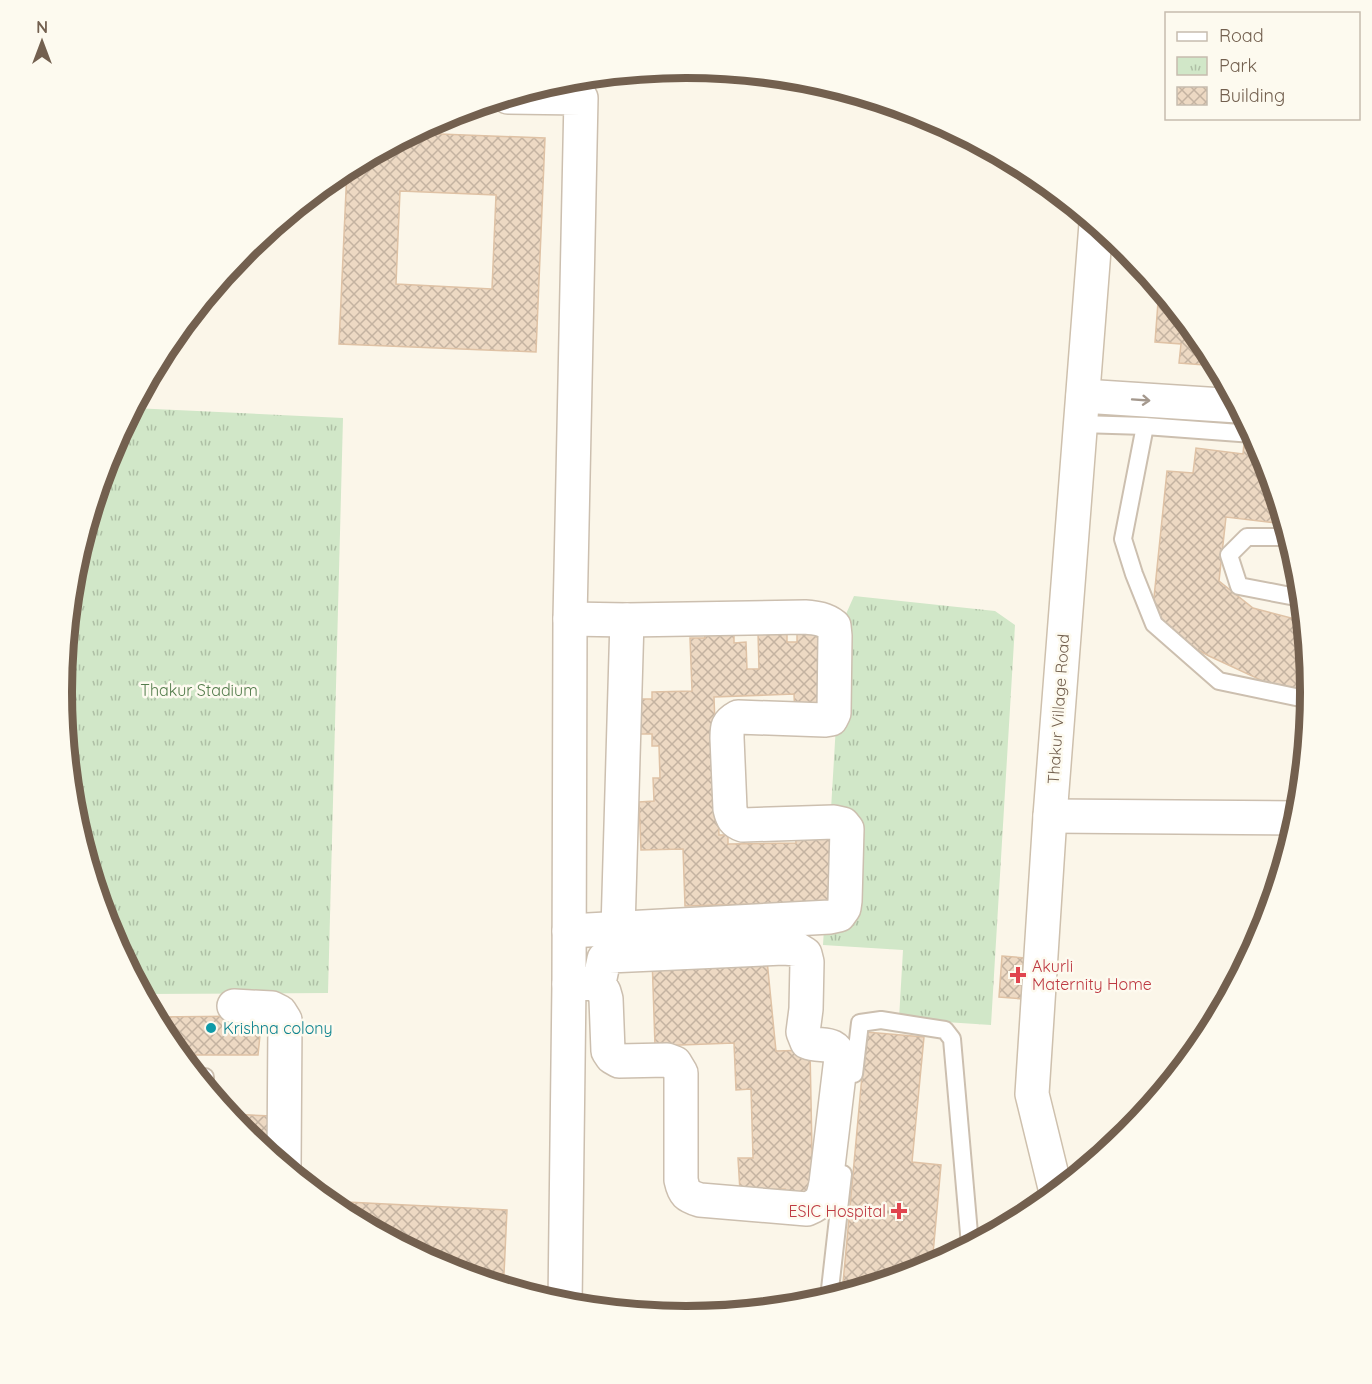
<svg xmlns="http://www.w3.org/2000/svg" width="1372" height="1384" viewBox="0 0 1372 1384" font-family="Quicksand,sans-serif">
  <defs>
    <pattern id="park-tufts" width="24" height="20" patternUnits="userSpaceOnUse" patternTransform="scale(1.5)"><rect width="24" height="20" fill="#d1e7c8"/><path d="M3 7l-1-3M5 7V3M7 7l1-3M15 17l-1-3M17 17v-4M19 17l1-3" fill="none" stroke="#aebfa5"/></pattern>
    <pattern id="building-cross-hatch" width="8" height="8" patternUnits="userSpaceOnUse" patternTransform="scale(1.5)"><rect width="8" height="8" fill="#edd9c3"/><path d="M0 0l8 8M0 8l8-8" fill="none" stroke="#c4b3a1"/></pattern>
  </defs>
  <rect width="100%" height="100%" fill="#fbf6e9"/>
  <!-- park -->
  <g fill="url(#park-tufts)">
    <polygon points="133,408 343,418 328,993 143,994 109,931 73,813 62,692 74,570 109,453"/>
    <polygon points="854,596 995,611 1015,625 991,1025 899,1019 903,950 823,945 842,623"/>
  </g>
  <!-- building -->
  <g fill="url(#building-cross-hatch)" stroke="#dfc2a5" stroke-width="1.5" fill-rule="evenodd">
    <path d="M414,133L545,138L536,352L339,344L347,169ZM400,191L496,195L492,289L396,284Z"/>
    <polygon points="1159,289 1205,345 1217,366 1179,363 1181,344 1155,342"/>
    <polygon points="1244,443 1259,445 1263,453 1284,524 1226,517 1219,581 1253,608 1303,621 1310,688 1280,689 1209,656 1181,641 1166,628 1153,607 1167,471 1193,473 1196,448 1243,454"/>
    <polygon points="827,628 830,715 795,716 794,694 714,697 719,835 728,835 728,844 796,843 795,833 834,832 833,902 685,906 683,849 641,850 639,802 654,801 653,778 660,778 659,746 652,746 652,734 640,734 639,699 652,699 652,692 692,691 690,638 705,638 704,630 734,629 734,643 746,642 747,669 759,669 758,633 787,632 787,642 797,642 797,632"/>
    <polygon points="1002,956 1038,959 1035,1000 999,997"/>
    <polygon points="652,957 767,960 776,1051 810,1050 813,1201 784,1200 785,1189 740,1191 738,1158 753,1158 751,1089 736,1090 734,1043 655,1046"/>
    <polygon points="262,1016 258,1055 180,1055 167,1039 155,1017"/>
    <polygon points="866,1032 924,1037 912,1162 941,1165 932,1265 925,1269 842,1294"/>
    <polygon points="229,1114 271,1116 269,1154 244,1133"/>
    <polygon points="326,1201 507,1210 504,1274 455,1271 447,1269 339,1211"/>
  </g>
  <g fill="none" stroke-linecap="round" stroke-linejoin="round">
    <defs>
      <g id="lane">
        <polyline points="1080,424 1145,426 1253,434"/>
        <polyline points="1145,426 1123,539 1134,574 1154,624 1219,681 1310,700"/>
        <polyline points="1289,537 1247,537 1229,555 1239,586 1301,598"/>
        <polyline points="854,1074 860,1023 881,1020 945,1030 952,1039 970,1245"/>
        <polyline points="198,1077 205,1077 205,1086"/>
        <polyline points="829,1298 843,1174"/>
      </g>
      <g id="street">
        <polyline points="508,97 581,98 570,619 569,984 565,1305"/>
        <polyline points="1083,396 1238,406"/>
        <polyline points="1050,816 1297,818"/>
        <polyline points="618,929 627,620"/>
        <path d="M569,931L830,917L839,915L844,908L845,901L847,829L843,824L834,822L743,825C734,822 732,818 730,809L727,738C727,727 727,723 738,717L825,720L831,719L834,713L835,636L834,626C825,619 817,618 805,617L627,620L570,619"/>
        <path d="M569,984L599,983L604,992L606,999L608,1051L612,1057L619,1061L667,1060L675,1063L681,1073V1180C684,1194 687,1196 700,1200L807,1209C822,1203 823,1198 826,1183L841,1058C833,1039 822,1048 807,1042L803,1032L806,1009L807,962L805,954L797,949L783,948L609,956L604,959L599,983"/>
        <polyline points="234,1006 272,1008 280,1012 285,1020 284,1166"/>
      </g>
      <polyline id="secondary" points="1056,1192 1032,1094 1050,816 1096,224"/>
    </defs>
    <!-- lane casing -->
    <use href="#lane" stroke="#ccbfaf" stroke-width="20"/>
    <!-- street casing -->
    <use href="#street" stroke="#ccbfaf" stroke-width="36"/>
    <!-- secondary casing -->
    <use href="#secondary" stroke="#cec0ad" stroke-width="36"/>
    <!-- lane -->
    <use href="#lane" stroke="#fff" stroke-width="16"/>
    <!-- street -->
    <use href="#street" stroke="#fff" stroke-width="33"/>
    <!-- secondary -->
    <use href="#secondary" stroke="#fff" stroke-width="33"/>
  </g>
  <!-- one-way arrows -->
  <defs><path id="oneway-shaft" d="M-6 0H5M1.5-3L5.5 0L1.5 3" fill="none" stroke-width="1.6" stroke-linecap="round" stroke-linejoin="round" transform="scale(1.5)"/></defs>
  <use stroke="#a4988d" href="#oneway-shaft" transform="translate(1141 400) rotate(4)"/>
  <!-- markers -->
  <g fill="#e0444e" stroke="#fdfaef" stroke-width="2">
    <path d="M1015 966h6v6h6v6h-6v6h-6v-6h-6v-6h6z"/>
    <path d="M896 1202h6v6h6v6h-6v6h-6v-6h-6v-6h6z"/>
  </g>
  <circle fill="#0f9aa8" stroke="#fdfaef" stroke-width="2" cx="211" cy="1028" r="6"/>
  <g text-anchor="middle" stroke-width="5" stroke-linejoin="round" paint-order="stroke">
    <!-- park labels -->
    <g font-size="16" fill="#537c4b" stroke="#fdfaef">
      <text x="199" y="696">Thakur Stadium</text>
    </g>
    <!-- street labels -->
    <g font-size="16" fill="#73604f" stroke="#fdfaef">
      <text transform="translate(1058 709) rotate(-86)" y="6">Thakur Village Road</text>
    </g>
    <!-- health labels -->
    <g font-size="16" fill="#be3a42" stroke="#fdfaef" text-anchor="start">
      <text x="1032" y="972">Akurli<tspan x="1032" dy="18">Maternity Home</tspan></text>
      <text x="886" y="1217" text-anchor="end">ESIC Hospital</text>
    </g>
    <!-- culture labels -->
    <g font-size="16" fill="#0d838f" stroke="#fdfaef" text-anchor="start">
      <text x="223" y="1034">Krishna colony</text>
    </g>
  </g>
  <!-- crop -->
  <path d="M0 0H1372V1384H0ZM72 692a614 614 0 1 1 1228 0a614 614 0 1 1-1228 0Z" fill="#fdfaef" fill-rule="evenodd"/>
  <path fill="none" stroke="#73604f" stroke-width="8" d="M72 692a614 614 0 1 1 1228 0a614 614 0 1 1-1228 0Z"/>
  <!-- legend -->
  <rect x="1165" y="12" width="195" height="108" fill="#fdfaef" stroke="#c6bcaf" stroke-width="1.5"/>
  <rect x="1177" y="32" width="30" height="9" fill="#ffffff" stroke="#c6bcaf" stroke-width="1.5"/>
  <text x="1219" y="42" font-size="18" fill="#73604f">Road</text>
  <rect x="1177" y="57" width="30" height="18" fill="url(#park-tufts)" stroke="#c6bcaf" stroke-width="1.5"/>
  <text x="1219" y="72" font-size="18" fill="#73604f">Park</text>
  <rect x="1177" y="87" width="30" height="18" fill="url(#building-cross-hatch)" stroke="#c6bcaf" stroke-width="1.5"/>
  <text x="1219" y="102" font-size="18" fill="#73604f">Building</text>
  <!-- north arrow -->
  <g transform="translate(42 42)" stroke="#fdfaef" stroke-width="4.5" paint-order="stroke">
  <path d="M0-4.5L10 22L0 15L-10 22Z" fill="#73604f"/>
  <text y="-9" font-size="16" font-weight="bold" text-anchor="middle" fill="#73604f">N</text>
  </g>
</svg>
